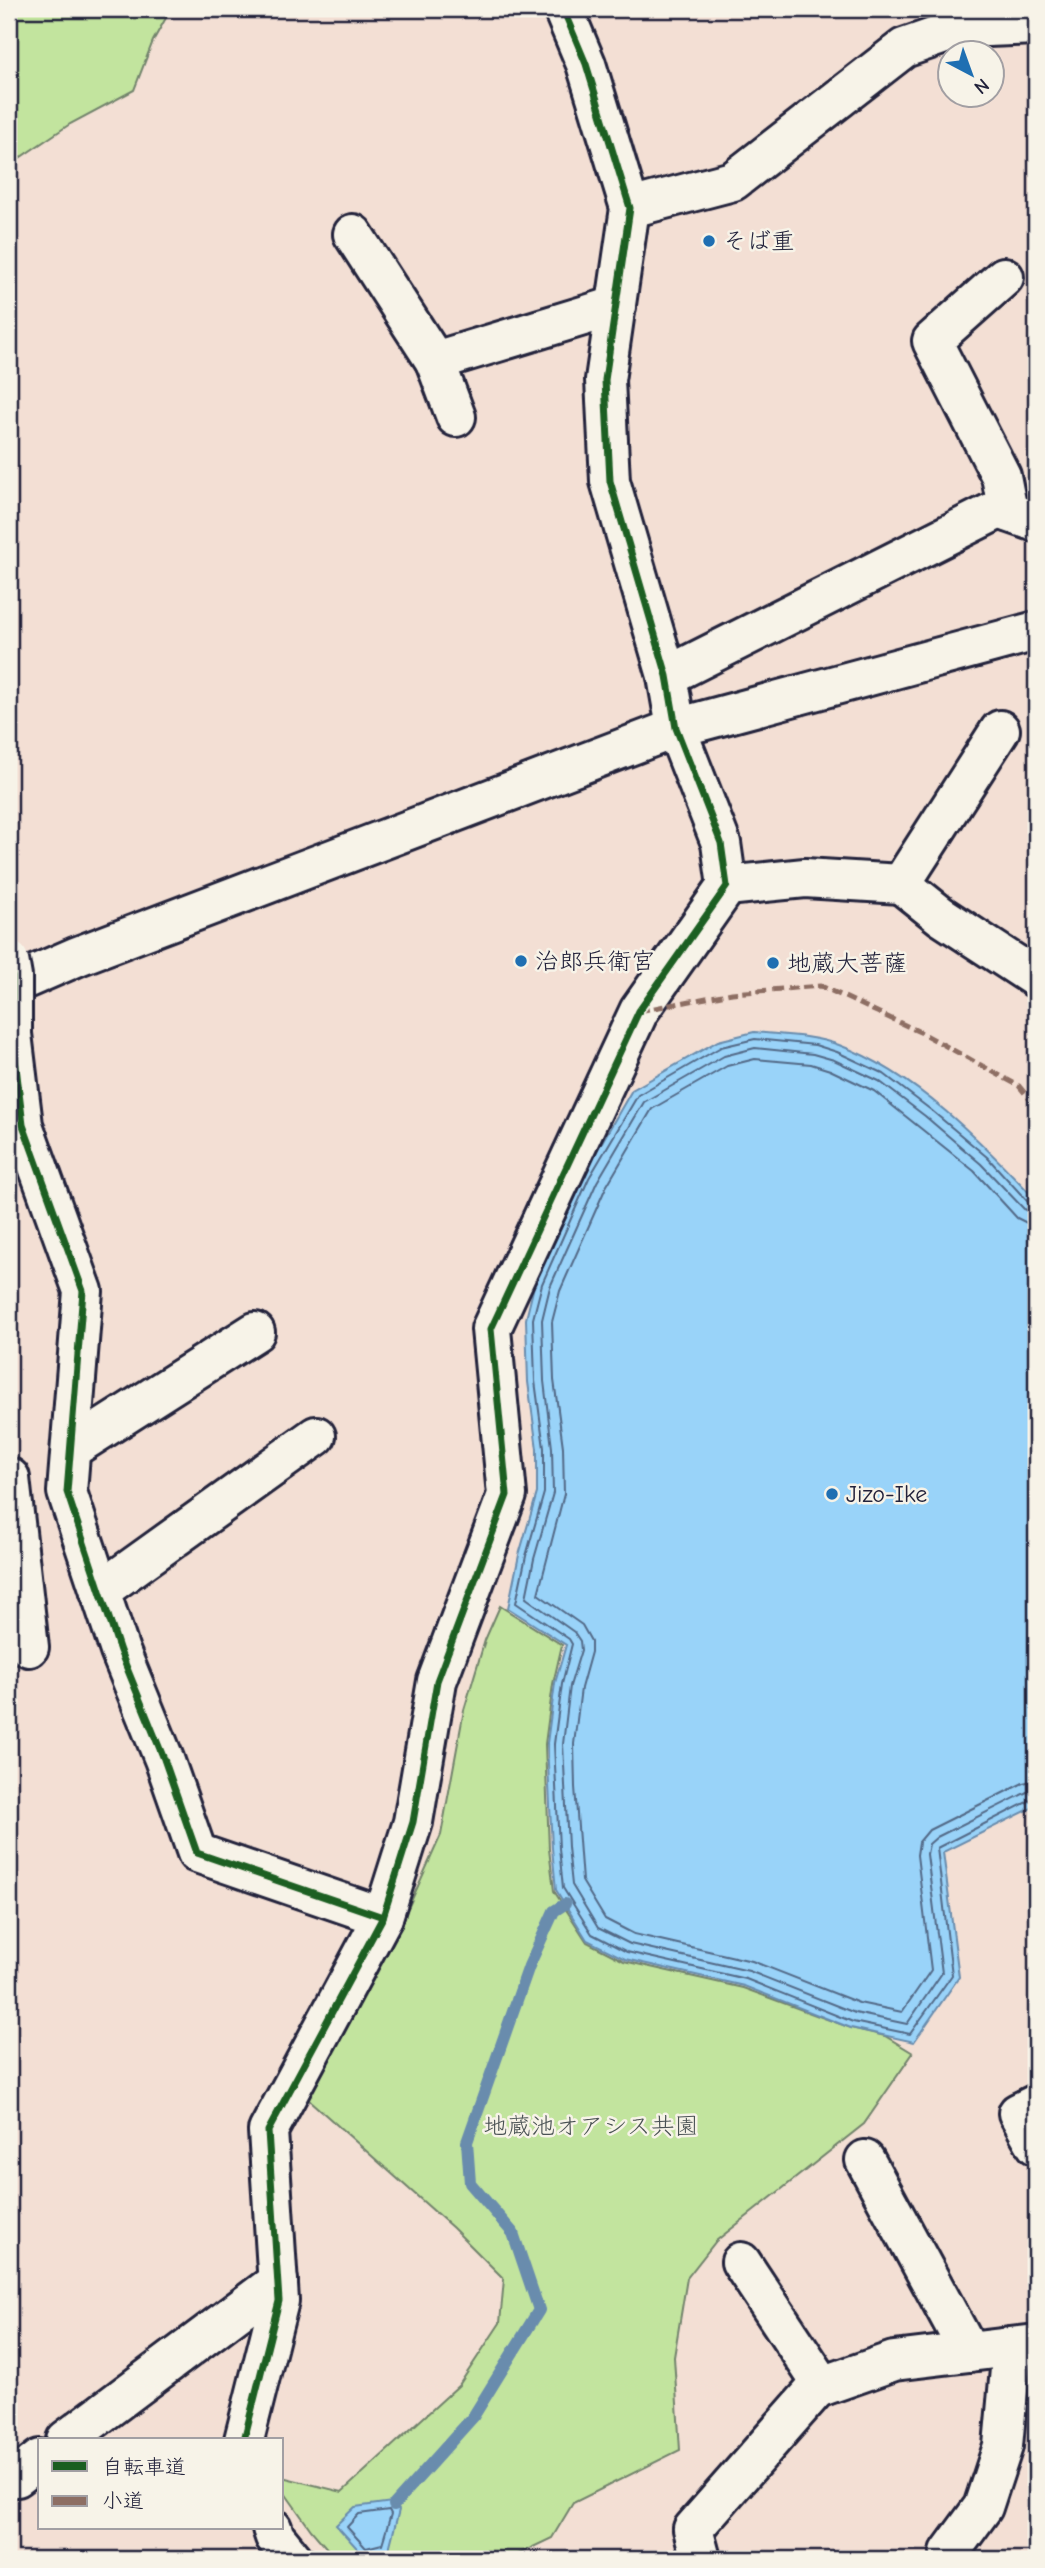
<svg xmlns="http://www.w3.org/2000/svg" width="1045" height="2568" viewBox="0 0 1045 2568" font-family="'Comic Neue','Klee One',sans-serif">
  <rect width="100%" height="100%" fill="#f3dfd4"/>
  <filter id="ink" filterUnits="userSpaceOnUse"><feTurbulence type="fractalNoise" baseFrequency=".0143" numOctaves="2"/><feDisplacementMap in="SourceGraphic" scale="14" xChannelSelector="R" yChannelSelector="G"/><feConvolveMatrix kernelMatrix="1 2 1 2 8 2 1 2 1" color-interpolation-filters="sRGB"/></filter>
  <g filter="url(#ink)">
    <!-- green -->
    <g fill="#c2e49e" stroke="#72836c" stroke-width="2">
      <polygon points="9,9 171,9 153,41 134,90 70,124 9,165"/>
      <polygon points="500,1606 562,1645 553,1684 545,1744 549,1849 554,1891 587,1942 624,1961 743,1988 851,2028 885,2036 913,2053 864,2124 716,2241 687,2278 674,2357 680,2450 573,2503 552,2538 508,2559 336,2559 311,2530 282,2489 282,2477 342,2492 459,2385 500,2323 504,2279 453,2228 301,2093 409,1906 441,1835 464,1710 485,1640"/>
    </g>
    <!-- water -->
    <g fill="#99d3f9" stroke="#698cad" stroke-width="2">
      <path d="M754,1032C782,1035 812,1035 839,1045C915,1073 982,1142 1036,1200V1806L943,1852L959,1977L914,2042L851,2028L744,1986L625,1959L587,1940L556,1890L552,1848L547,1743L555,1683L566,1645L508,1608L519,1555L537,1493V1449L528,1382L526,1319L535,1282L583,1175L632,1090L718,1041Z"/>
      <polygon points="392,2502 399,2510 389,2549 365,2557 336,2525 355,2507"/>
    </g>
    <g fill="none" stroke-linecap="round" stroke-linejoin="round">
      <!-- shore -->
      <g stroke="#526987" stroke-width="2">
        <polyline points="1036,1204 1028,1202 987,1157 931,1110 884,1074 837,1052 815,1045 755,1039 721,1047 638,1095 589,1178 542,1284 533,1319 535,1381 544,1448 544,1493 526,1556 516,1603 569,1639 572,1644 562,1684 554,1744 559,1848 563,1888 592,1934 627,1952 746,1979 853,2022 910,2034 952,1975 937,1848 1031,1800 1036,1800"/>
        <polyline points="1036,1213 1024,1209 981,1164 925,1116 879,1081 834,1060 813,1054 755,1048 724,1056 644,1102 597,1182 550,1287 542,1320 544,1381 552,1448 553,1493 534,1559 526,1598 574,1632 580,1641 581,1650 570,1686 563,1744 568,1847 572,1885 598,1928 630,1944 749,1971 855,2013 907,2024 942,1973 927,1854 929,1844 937,1837 1027,1792 1036,1791"/>
        <polyline points="1036,1224 1027,1223 1017,1218 974,1171 874,1091 830,1070 811,1064 755,1059 727,1066 652,1109 606,1187 560,1291 552,1322 554,1380 563,1447 564,1494 538,1594 582,1625 591,1641 591,1652 581,1688 574,1744 575,1787 582,1881 605,1919 634,1934 752,1961 859,2003 902,2012 931,1970 917,1855 919,1842 929,1830 1023,1783 1036,1780"/>
        <polygon points="389,2510 391,2514 382,2544 366,2548 347,2527 359,2514"/>
      </g>
      <!-- stream -->
      <polyline stroke="#698cad" stroke-width="12" points="394,2505 473,2417 539,2310 513,2233 470,2183 467,2142 529,1966 554,1911 565,1904"/>
      <defs>
        <g id="minor">
          <polyline points="630,208 733,181 904,48 962,28 1036,25"/>
          <polyline points="353,234 435,361"/>
          <polyline points="1004,277 932,341 1001,476 1008,512"/>
          <polyline points="456,417 435,361 616,306"/>
          <polyline points="667,676 999,509 1036,522"/>
          <polyline points="1000,730 901,884 941,916 1036,978"/>
          <polyline points="727,886 805,878 901,884"/>
          <polyline points="9,986 78,956 676,728 1036,631"/>
          <polyline points="12,1034 23,1125 83,1291 67,1492 120,1651 164,1759 197,1853 383,1917"/>
          <polyline points="71,1449 255,1332"/>
          <polyline points="10,1478 29,1647"/>
          <polyline points="100,1591 316,1436"/>
          <polyline points="1036,2104 1018,2113 1036,2145"/>
          <polyline points="865,2160 969,2352"/>
          <polyline points="741,2262 823,2386"/>
          <polyline points="66,2440 278,2281"/>
          <polyline points="244,2440 279,2301 268,2131 383,1917 413,1822 437,1681 507,1495 491,1329 639,1011 727,886 721,843 676,728 667,676 610,481 605,380 630,208 586,64 563,9"/>
          <polyline points="17,2477 40,2459"/>
          <polyline points="272,2528 275,2537 293,2559"/>
          <polyline points="950,2552 983,2507 1003,2446 1012,2347"/>
          <polyline points="701,2559 693,2529 817,2388 894,2361 1036,2344"/>
        </g>
      </defs>
      <!-- minor casing -->
      <use href="#minor" stroke="#22223b" stroke-width="44"/>
      <!-- minor -->
      <use href="#minor" stroke="#f7f3e8" stroke-width="38"/>
      <defs>
        <polyline id="minor-bridge" points="9,960 12,977 12,1034"/>
      </defs>
      <!-- minor-bridge casing -->
      <use href="#minor-bridge" stroke="#22223b" stroke-width="44" stroke-linecap="butt"/>
      <!-- minor-bridge -->
      <use href="#minor-bridge" stroke="#f7f3e8" stroke-width="38"/>
      <!-- quiet -->
      <polyline stroke="#8d6e63" stroke-width="5" stroke-dasharray="10 5" stroke-linecap="butt" points="639,1011 732,993 821,986 922,1033 1019,1086 1036,1107"/>
      <defs>
        <g id="cycleway">
          <polyline points="9,960 12,977 12,1034 23,1125 83,1291 67,1492 120,1651 164,1759 197,1853 383,1917"/>
          <polyline points="244,2440 279,2301 268,2131 383,1917 413,1822 437,1681 507,1495 491,1329 639,1011 727,886 721,843 676,728 667,676 610,481 605,380 630,208 586,64 563,9"/>
        </g>
      </defs>
      <!-- cycleway casing -->
      <use href="#cycleway" stroke="#f7f3e8" stroke-width="11"/>
      <!-- cycleway -->
      <use href="#cycleway" stroke="#1b5e20" stroke-width="7"/>
    </g>
  </g>
  <!-- markers -->
  <g fill="#1f6fb2" stroke="#f7f3e8" stroke-width="2.5">
    <circle cx="709" cy="241" r="7"/>
    <circle cx="521" cy="961" r="7"/>
    <circle cx="773" cy="963" r="7"/>
    <circle cx="832" cy="1494" r="7"/>
  </g>
  <g text-anchor="middle" stroke-width="5" stroke-linejoin="round" paint-order="stroke">
    <!-- poi labels -->
    <g font-size="24" fill="#22223b" stroke="#f7f3e8" text-anchor="start">
      <text x="723" y="249">そば重</text>
      <text x="535" y="969">治郎兵衛宮</text>
      <text x="787" y="971">地蔵大菩薩</text>
      <text x="846" y="1502">Jizo-Ike</text>
    </g>
    <!-- park labels -->
    <g font-size="24" fill="#4a5254" stroke="#f7f3e8">
      <text x="591" y="2134">地蔵池オアシス共園</text>
    </g>
  </g>
  <!-- margin -->
  <rect width="1045" height="2568" fill="none" stroke="#f7f3e8" stroke-width="35"/>
  <rect x="18" y="18" width="1010" height="2533" fill="none" stroke="#22223b" stroke-width="2.5" filter="url(#ink)"/>
  <!-- legend -->
  <rect x="38" y="2438" width="245" height="91" fill="#f7f3e8" stroke="#a29fa3" stroke-width="2"/>
  <rect x="52" y="2461" width="35" height="10" fill="#1b5e20" stroke="#a29fa3" stroke-width="2"/>
  <text x="102" y="2474" font-size="21" fill="#22223b">自転車道</text>
  <rect x="52" y="2496" width="35" height="10" fill="#8d6e63" stroke="#a29fa3" stroke-width="2"/>
  <text x="102" y="2508" font-size="21" fill="#22223b">小道</text>
  <!-- north arrow -->
  <g transform="translate(971 74) rotate(139)"><circle r="33" fill="#f7f3e8" stroke="#a29fa3" stroke-width="2"/>
  <path d="M0-5L12 26L0 18L-12 26Z" fill="#1f6fb2"/>
  <text y="-10" font-size="19" font-weight="bold" text-anchor="middle" fill="#22223b">N</text>
  </g>
</svg>
